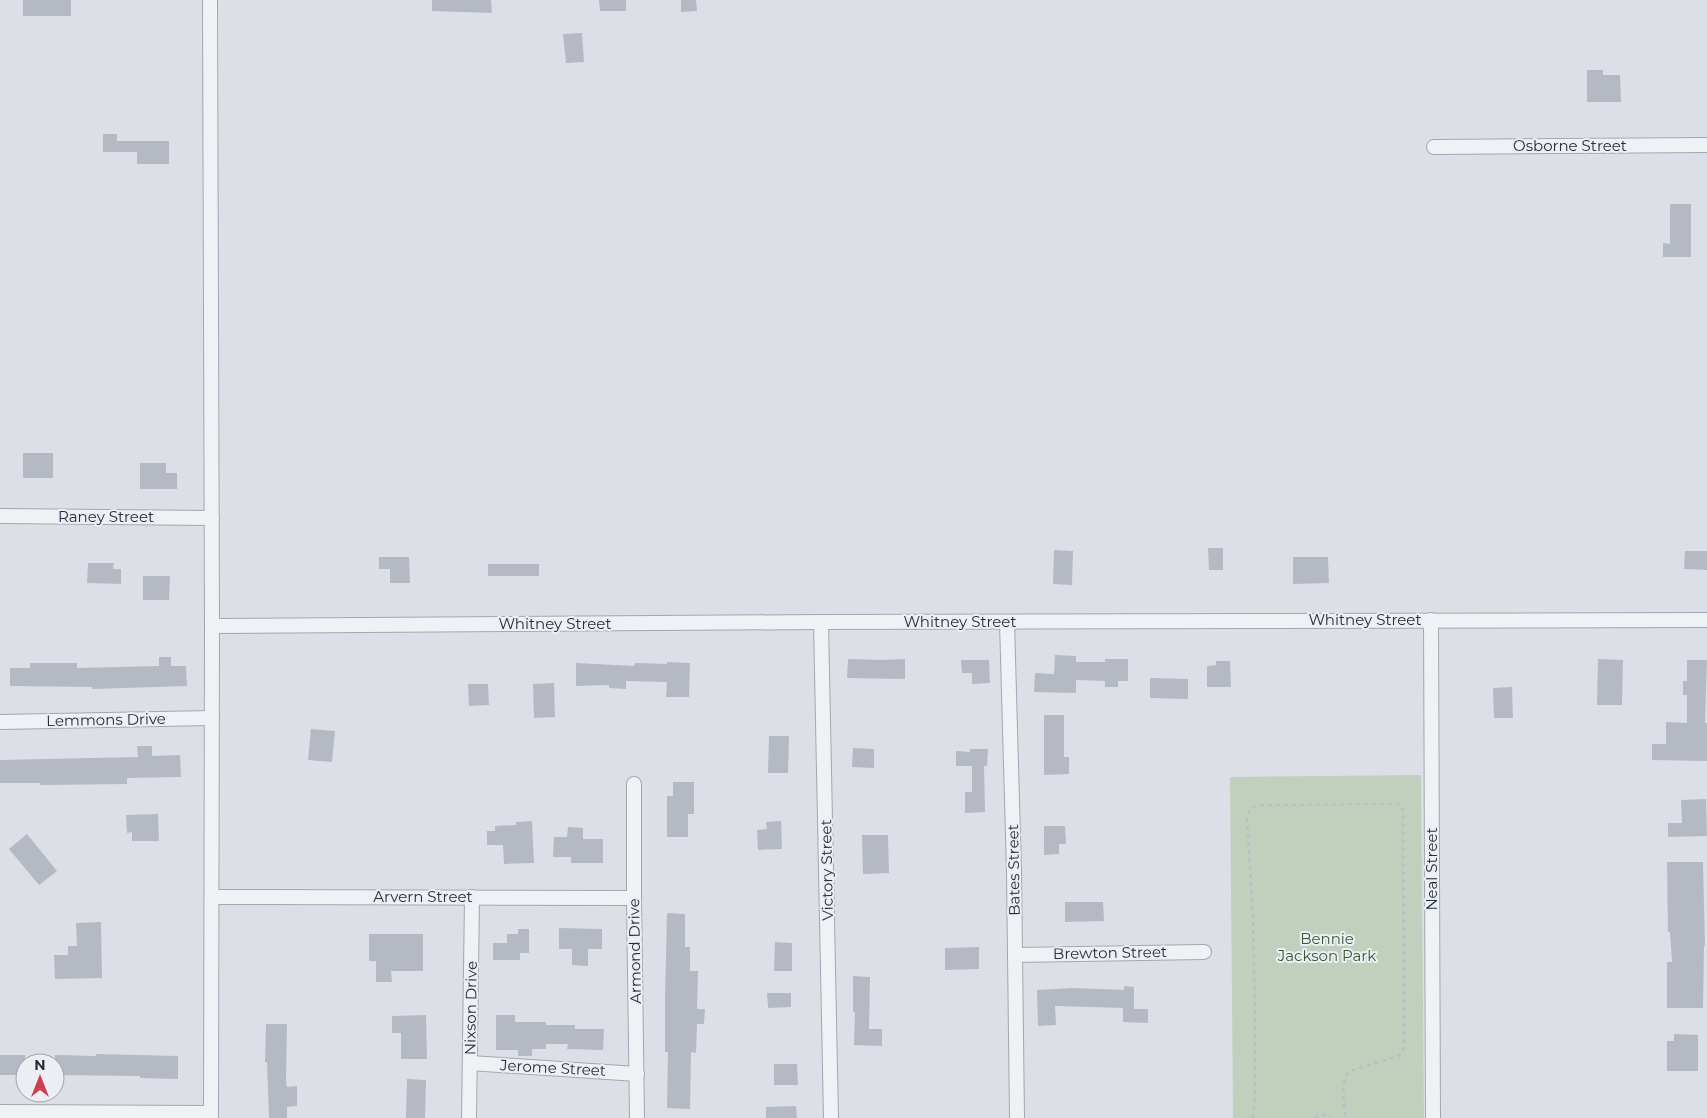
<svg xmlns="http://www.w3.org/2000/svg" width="1707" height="1118" viewBox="0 0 1707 1118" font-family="Montserrat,sans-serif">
  <rect width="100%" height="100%" fill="#dce0e6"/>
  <!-- green -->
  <polygon fill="#c1d0bd" points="1421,775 1424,1118 1233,1118 1230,777"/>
  <!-- building -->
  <g fill="#b4b9c3">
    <rect x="23" y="0" width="48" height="16"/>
    <polygon points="432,0 491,0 492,13 432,11"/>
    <polygon points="599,0 626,0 626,11 600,11"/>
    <polygon points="681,0 696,0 697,11 681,12"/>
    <polygon points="582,33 584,62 566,63 563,34"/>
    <polygon points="1587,70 1603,70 1603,75 1620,75 1621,102 1587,102"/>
    <polygon points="103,134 117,134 117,141 169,141 169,164 137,164 137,152 103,152"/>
    <polygon points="1670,204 1691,204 1691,257 1663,257 1663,243 1670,244"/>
    <rect x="23" y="453" width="30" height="25"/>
    <polygon points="140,463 166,463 166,473 177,473 177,489 140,489"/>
    <polygon points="1208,548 1223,548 1223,570 1209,570"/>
    <polygon points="1054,550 1073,551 1072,585 1053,584"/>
    <polygon points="1685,551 1707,551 1707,570 1684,569"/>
    <polygon points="379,557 409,557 410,583 390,583 390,569 379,569"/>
    <polygon points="1293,557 1328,557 1329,583 1293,584"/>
    <polygon points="88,563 114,563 113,569 121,569 121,584 87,583"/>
    <rect x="488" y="564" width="51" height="12"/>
    <polygon points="143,576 170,576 169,600 143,600"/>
    <polygon points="1055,655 1076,656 1076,662 1105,662 1105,659 1128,659 1128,681 1118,681 1118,687 1105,687 1105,681 1076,680 1076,693 1034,692 1035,673 1054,674"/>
    <polygon points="159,657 171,657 171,666 186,666 187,686 92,689 92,687 10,686 10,668 30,668 30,663 77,663 77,668 159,666"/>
    <polygon points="848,659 881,660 905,659 905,679 847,678"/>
    <polygon points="1598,659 1623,660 1622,705 1597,705"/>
    <polygon points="961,660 989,660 990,683 972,684 972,673 962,673"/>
    <polygon points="1687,660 1707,660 1705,723 1707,723 1707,761 1652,760 1652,744 1666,744 1666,722 1687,723 1687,695 1683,695 1683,681 1687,681"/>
    <polygon points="1216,661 1230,661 1231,687 1207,687 1207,666 1216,665"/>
    <polygon points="667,662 690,663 689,697 666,697 667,682 626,681 626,689 609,688 609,685 576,686 576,663 634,666 635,663 667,664"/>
    <polygon points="1150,678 1188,679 1188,699 1150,698"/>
    <polygon points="554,683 555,717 534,718 533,684"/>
    <polygon points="468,684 488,684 489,705 469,706"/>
    <polygon points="1512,687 1513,718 1494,718 1493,688"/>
    <polygon points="1044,715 1064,715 1064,757 1069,757 1069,774 1044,775"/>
    <polygon points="311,729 335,731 332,762 308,760"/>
    <polygon points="769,736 789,736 788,773 768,773"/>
    <polygon points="137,746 152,746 152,756 180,755 181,777 127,778 127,784 40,785 40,783 0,783 0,760 138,757"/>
    <polygon points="853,748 874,749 874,768 852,767"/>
    <polygon points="970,749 988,749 987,766 984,766 985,812 965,813 965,792 972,792 972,766 956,766 956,751 970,752"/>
    <polygon points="673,782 694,782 694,814 688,814 688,837 667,837 667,796 673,796"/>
    <polygon points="1706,799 1707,836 1668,837 1668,823 1682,823 1681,800"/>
    <polygon points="158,814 159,841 132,841 132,832 127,833 126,815"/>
    <polygon points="532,821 534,863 504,864 503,845 487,845 487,831 495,831 495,826 516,825 516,822"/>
    <polygon points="781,821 782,849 758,850 757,830 767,829 766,822"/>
    <polygon points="1044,826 1065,826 1066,844 1059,844 1059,854 1044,855"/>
    <polygon points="568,827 583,828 583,839 603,839 603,863 571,863 571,857 553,857 554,837 567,837"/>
    <polygon points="27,834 57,871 39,885 9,849"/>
    <polygon points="862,835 888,835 889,873 863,874"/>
    <polygon points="1667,862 1703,862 1705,946 1704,946 1703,1008 1667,1008 1667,962 1672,962 1670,932 1668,932"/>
    <polygon points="1065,902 1103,902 1104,921 1065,922"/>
    <polygon points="667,913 685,914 685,947 690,947 690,971 698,971 697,1009 705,1009 704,1024 697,1024 696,1053 691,1052 690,1109 667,1108 668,1052 665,1052 665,998"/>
    <polygon points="101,922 102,978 55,979 54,955 68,955 68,946 77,946 76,923"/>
    <polygon points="559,928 602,929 602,949 588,949 588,966 572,965 572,949 559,949"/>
    <polygon points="518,929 529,929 529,953 520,953 520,960 493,960 493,943 507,943 507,934 518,934"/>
    <polygon points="369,934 423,934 423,971 391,971 392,982 376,982 376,961 369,961"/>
    <polygon points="775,942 792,943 792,971 774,971"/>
    <polygon points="979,947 979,969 945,970 945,948"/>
    <polygon points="853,976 870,977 869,1029 882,1029 882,1046 854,1045 855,1012 853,1012"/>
    <polygon points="1124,986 1134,987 1134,1009 1148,1009 1148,1023 1123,1022 1123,1008 1055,1006 1056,1025 1038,1026 1037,990 1073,988 1124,990"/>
    <polygon points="767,993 791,993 791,1007 768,1008"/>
    <polygon points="426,1015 427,1059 401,1059 401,1033 392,1033 392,1016"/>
    <polygon points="496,1015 515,1015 515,1022 546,1022 546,1025 575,1025 575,1029 604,1029 603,1050 567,1049 568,1044 546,1044 546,1049 532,1049 532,1056 518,1056 518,1050 496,1050"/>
    <polygon points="266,1024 287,1024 286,1081 287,1087 297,1086 297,1106 287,1107 287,1118 269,1118 267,1062 265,1062"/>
    <polygon points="1674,1034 1698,1035 1698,1071 1667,1071 1667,1041 1674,1041"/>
    <polygon points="96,1054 178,1056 178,1079 140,1078 140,1076 55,1075 55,1055 96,1056"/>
    <rect x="0" y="1055" width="25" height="20"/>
    <polygon points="774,1064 797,1064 798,1085 774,1085"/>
    <polygon points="407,1079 426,1080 425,1118 406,1118"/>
    <polygon points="796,1106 797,1118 766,1118 766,1107"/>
  </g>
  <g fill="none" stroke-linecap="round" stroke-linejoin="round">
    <defs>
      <g id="minor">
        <polyline points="210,0 212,626 211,1118"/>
        <polyline points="1434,147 1707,145"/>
        <polyline points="0,516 212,518"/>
        <polyline points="1431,620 1433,1118"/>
        <polyline points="821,622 831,1118"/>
        <polyline points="1007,622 1014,871 1017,1118"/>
        <polyline points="212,626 821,622 1707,620"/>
        <polyline points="0,722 212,718"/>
        <polyline points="634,784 634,898 637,1118"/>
        <polyline points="212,897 634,898"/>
        <polyline points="1015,955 1204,952"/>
        <polyline points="470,1063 637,1074"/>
        <polyline points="0,1112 211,1113"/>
        <polyline points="469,1118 472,897"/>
      </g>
    </defs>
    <!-- minor casing -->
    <use href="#minor" stroke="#a2a7b0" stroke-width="16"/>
    <!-- path -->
    <g stroke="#bbbec5" stroke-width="2.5" stroke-dasharray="4 4" stroke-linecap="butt">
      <path d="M1253,1118L1255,1096V1015L1253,917L1247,819C1248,812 1251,808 1257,805L1397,804L1402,806L1403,811L1404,1047L1402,1053L1398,1056L1350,1071C1339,1081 1345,1104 1345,1118"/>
      <polyline points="1315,1118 1322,1114 1330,1118"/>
    </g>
    <!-- minor -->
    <use href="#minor" stroke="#eff1f5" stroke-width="14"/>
  </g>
  <g text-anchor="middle" stroke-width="4" stroke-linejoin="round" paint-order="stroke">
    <!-- street labels -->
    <g font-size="15" fill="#262d3d" stroke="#ebeff4">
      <text x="1570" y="151">Osborne Street</text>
      <text x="106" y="522">Raney Street</text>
      <text x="1365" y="625">Whitney Street</text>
      <text x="960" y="627">Whitney Street</text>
      <text x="555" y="629">Whitney Street</text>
      <text transform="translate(106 720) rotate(-1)" y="5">Lemmons Drive</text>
      <text transform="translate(1432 869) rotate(-90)" y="5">Neal Street</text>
      <text transform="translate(827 870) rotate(-91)" y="5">Victory Street</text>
      <text transform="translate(1014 870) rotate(-91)" y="5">Bates Street</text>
      <text x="423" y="902">Arvern Street</text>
      <text transform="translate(635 951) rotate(-91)" y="5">Armond Drive</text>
      <text transform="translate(1110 953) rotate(-1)" y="5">Brewton Street</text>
      <text transform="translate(471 1008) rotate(-89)" y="5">Nixson Drive</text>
      <text transform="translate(553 1068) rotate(3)" y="5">Jerome Street</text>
    </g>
    <!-- park labels -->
    <g font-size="15" fill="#385833" stroke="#ebeff4">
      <text x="1327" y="944">Bennie<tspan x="1327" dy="17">Jackson Park</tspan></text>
    </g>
  </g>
  <!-- north arrow -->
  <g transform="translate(40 1078)"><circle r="24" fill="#ebeff4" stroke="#9ca1ab"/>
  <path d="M0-4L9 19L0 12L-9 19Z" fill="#cd3f4d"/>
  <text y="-8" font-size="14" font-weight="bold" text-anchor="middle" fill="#262d3d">N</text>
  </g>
</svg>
